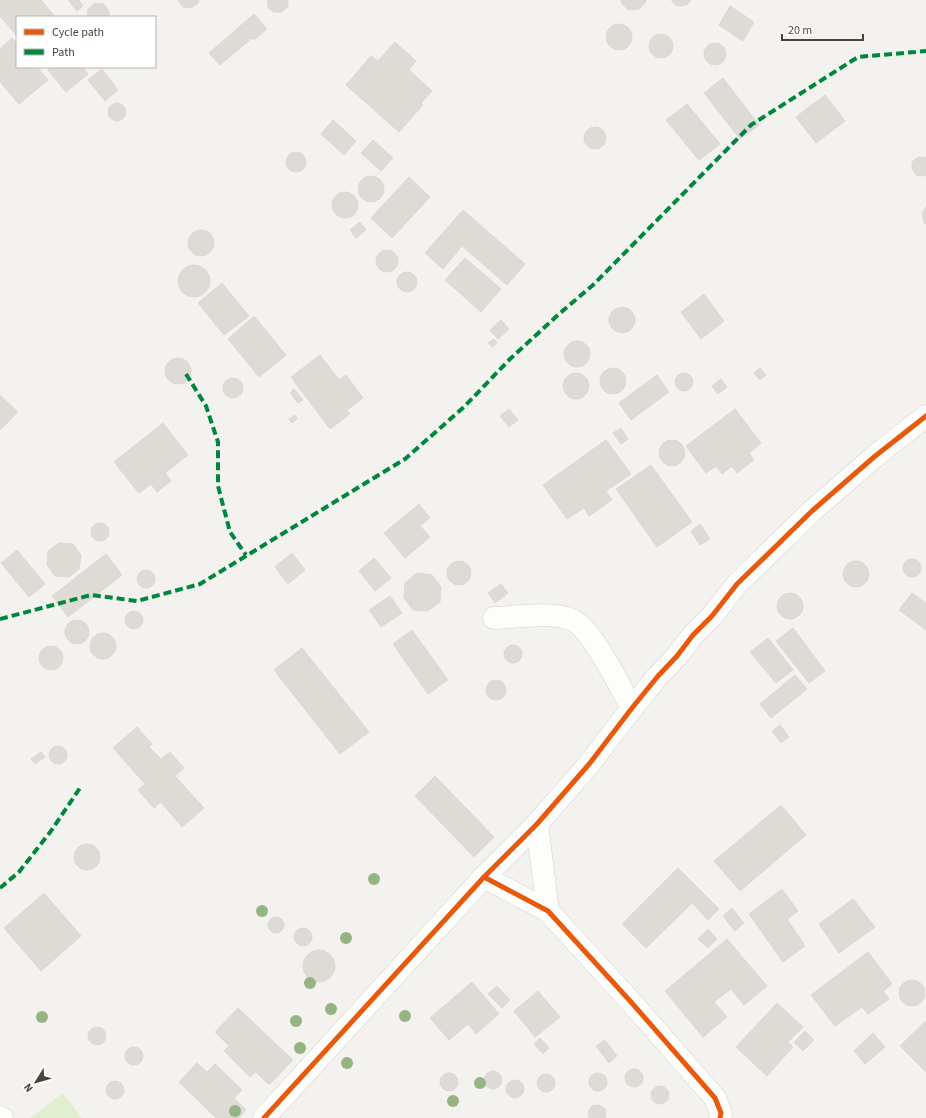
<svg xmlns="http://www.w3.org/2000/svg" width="926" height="1118" viewBox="0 0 926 1118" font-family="'Source Sans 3',sans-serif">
  <rect width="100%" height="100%" fill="#f4f2ee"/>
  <!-- green -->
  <polygon fill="#e1eecf" points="63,1093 82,1118 30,1118"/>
  <!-- building -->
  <g fill="#dedbd6" stroke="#dcd9d4">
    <polygon points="0,0 41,0 55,17 17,17 17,36 0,16"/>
    <polygon points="68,0 79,0 83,6 77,11"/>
    <polygon points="178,0 199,0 198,3 191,8 183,7"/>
    <polygon points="267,0 288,0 288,6 282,12 274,12 268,8"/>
    <polygon points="621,0 646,0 645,3 639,9 629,10 622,4"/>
    <polygon points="671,0 691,0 688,4 682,6 676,5"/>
    <polygon points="95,3 104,4 109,11 109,17 87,17 88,9"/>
    <polygon points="730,6 754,22 743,41 719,25"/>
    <polygon points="254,14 267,29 254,40 252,38 220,65 209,53"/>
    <circle cx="619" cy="37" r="13"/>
    <circle cx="661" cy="46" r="12"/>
    <polygon points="12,38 17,44 17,67 37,67 48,80 19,104 0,82 0,49"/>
    <polygon points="395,42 416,61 409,70 432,91 421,103 423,105 399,132 346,85 371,56 378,61"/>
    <circle cx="715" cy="54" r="11"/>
    <polygon points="52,67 83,67 88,74 66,92 48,70"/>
    <polygon points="102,69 118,90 105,101 88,80"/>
    <polygon points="723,78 759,125 740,139 704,93"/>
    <polygon points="825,95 845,121 816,143 796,117"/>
    <circle cx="117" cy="112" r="9"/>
    <polygon points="687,104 720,144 699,160 666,120"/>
    <polygon points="333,120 356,141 344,155 321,134"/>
    <circle cx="595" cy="138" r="11"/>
    <polygon points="373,140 393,158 381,171 361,153"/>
    <circle cx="296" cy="162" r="10"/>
    <polygon points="918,157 926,158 926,175 924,176 916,175 912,169 912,162"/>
    <circle cx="371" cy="189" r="13"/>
    <polygon points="409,177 430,197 392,238 371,218"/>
    <circle cx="345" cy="205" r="13"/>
    <polygon points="926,206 926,224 924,223 922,213"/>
    <polygon points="463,210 525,264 507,285 462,246 443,269 425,253"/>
    <polygon points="360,222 366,230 356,238 350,230"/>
    <circle cx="201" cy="243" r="13"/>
    <circle cx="387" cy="261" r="11"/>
    <polygon points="465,258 501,289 481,312 445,280"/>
    <circle cx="194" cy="281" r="16"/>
    <circle cx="407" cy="282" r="10"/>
    <polygon points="222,283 249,316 224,335 198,303"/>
    <polygon points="704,294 724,321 701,339 681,312"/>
    <circle cx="622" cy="320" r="13"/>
    <polygon points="254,316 286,355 259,377 228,339"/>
    <polygon points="501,320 509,329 498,339 490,330"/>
    <polygon points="494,339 497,343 492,347 488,343"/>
    <circle cx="577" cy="354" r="13"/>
    <polygon points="320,355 339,380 346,375 363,398 347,410 350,414 330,429 291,377"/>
    <circle cx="178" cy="371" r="13"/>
    <polygon points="760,368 766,375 760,380 754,373"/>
    <circle cx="613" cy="381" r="13"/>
    <circle cx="684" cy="382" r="9"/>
    <circle cx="576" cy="386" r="13"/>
    <polygon points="657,375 669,392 631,420 619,403"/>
    <circle cx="233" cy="388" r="10"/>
    <polygon points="721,379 727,387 718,394 712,386"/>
    <polygon points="294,389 303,400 298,403 290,393"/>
    <polygon points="0,395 18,412 0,430"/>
    <polygon points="509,409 518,420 509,427 500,416"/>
    <polygon points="735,409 761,443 749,453 754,460 737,473 732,466 722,474 716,466 706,473 686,446"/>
    <polygon points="295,415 297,419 292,423 289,419"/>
    <polygon points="163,423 188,455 165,473 171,481 157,492 151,484 139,493 114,462"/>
    <polygon points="621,428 628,439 621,444 613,433"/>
    <polygon points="606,440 631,474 606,491 612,500 589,516 584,508 567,519 543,485"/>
    <circle cx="672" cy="453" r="13"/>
    <polygon points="651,465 692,522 657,547 616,489"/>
    <polygon points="419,504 430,518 420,526 430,537 405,558 384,533"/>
    <circle cx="100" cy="532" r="9"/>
    <polygon points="700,524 710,539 700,545 691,531"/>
    <polygon points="59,543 73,544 81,555 79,569 69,577 55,576 47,565 48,551"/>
    <polygon points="17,550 45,584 29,597 1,563"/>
    <polygon points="292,553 305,570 288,584 275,567"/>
    <polygon points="106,554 122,575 68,617 52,596"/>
    <polygon points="374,558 391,578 375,591 359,571"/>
    <circle cx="912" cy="568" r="9"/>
    <circle cx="459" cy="573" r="12"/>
    <circle cx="856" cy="574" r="13"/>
    <circle cx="146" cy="579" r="9"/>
    <polygon points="417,573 432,575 441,587 440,602 428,611 413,610 404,598 405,583"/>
    <polygon points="501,584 508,593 495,603 488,593"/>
    <polygon points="912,593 926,603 926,630 899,610"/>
    <circle cx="790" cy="606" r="13"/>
    <polygon points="390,596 402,613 381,627 369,610"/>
    <circle cx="134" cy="620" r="9"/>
    <circle cx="77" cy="632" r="12"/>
    <polygon points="793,628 825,671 809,683 776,641"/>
    <polygon points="412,630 448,680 428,694 393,644"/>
    <circle cx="103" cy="646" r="13"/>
    <polygon points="768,638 793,670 776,683 750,652"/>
    <circle cx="513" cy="654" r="9"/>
    <circle cx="51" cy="658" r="12"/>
    <polygon points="302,648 369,732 340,754 274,670"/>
    <polygon points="795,675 807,689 771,718 760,704"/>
    <circle cx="496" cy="690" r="10"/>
    <polygon points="780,725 789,737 781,743 772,731"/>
    <polygon points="137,727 152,744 149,747 161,759 170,752 184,768 175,776 204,808 182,827 161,802 154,808 138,790 145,784 113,748"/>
    <circle cx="58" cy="755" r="9"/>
    <polygon points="41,752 45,757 35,764 31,759"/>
    <polygon points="435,776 494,837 474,857 415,796"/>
    <polygon points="781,805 806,835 740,891 714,861"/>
    <circle cx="87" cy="857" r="13"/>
    <polygon points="678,868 719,909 708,920 692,903 646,948 622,924"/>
    <polygon points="782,889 798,911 787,919 805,946 783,962 749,914"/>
    <polygon points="44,893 81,936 41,971 4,928"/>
    <polygon points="853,899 875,927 839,953 819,924"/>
    <polygon points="732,908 744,923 735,931 723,916"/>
    <circle cx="276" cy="925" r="8"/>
    <circle cx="303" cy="937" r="9"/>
    <polygon points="708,929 717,939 708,948 698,939"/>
    <polygon points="727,939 767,986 744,1005 731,989 714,1002 727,1017 703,1037 665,991"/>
    <circle cx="319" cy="966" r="16"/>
    <polygon points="868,952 892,984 883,991 889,999 868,1014 862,1007 835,1026 811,995"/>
    <circle cx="912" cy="993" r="13"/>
    <polygon points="472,982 499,1014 476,1034 468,1024 449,1040 430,1018"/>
    <polygon points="497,986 510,1000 502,1008 488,994"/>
    <polygon points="538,991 560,1017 535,1037 514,1011"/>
    <polygon points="777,1003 803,1027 788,1042 793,1047 767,1076 736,1047"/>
    <polygon points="238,1008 293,1060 269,1085 256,1072 250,1077 224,1051 229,1046 215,1032"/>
    <polygon points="926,1021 926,1072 900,1046"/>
    <circle cx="97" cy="1036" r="9"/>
    <polygon points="805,1031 814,1040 803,1051 794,1042"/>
    <polygon points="873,1033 885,1047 865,1064 854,1051"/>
    <polygon points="540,1038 549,1048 543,1054 534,1044"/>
    <polygon points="605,1040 617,1056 609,1063 596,1046"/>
    <circle cx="134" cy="1056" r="9"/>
    <polygon points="197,1063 207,1072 215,1064 242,1090 234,1098 246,1110 239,1118 216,1118 179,1082"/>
    <circle cx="634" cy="1078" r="9"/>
    <circle cx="493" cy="1080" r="9"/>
    <circle cx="598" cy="1082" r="9"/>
    <circle cx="449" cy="1082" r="9"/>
    <circle cx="546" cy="1083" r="9"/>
    <circle cx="515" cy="1089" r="9"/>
    <circle cx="115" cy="1090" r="9"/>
    <circle cx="660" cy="1095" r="9"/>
    <polygon points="599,1105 605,1109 606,1117 605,1118 589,1118 588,1112 592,1106"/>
  </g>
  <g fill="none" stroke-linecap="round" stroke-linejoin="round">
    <defs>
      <g id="minor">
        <path d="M494,618C516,617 550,612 570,619C591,625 620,688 632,708"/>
        <polyline points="537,824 548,911"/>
        <polyline points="484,877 548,911 631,1002 715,1098 721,1113 720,1118"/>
        <polyline points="0,1117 2,1118"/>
        <polyline points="264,1118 484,877 537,824 590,763 632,708 658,676 677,656 693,635 712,616 737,584 812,511 874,457 926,416"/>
      </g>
    </defs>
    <!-- minor casing -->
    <use href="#minor" stroke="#d2d0cb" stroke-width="23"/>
    <!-- minor -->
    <use href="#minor" stroke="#fdfdfc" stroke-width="22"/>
    <!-- quiet -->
    <g stroke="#00873e" stroke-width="4" stroke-dasharray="8 4" stroke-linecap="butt">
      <polyline points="186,374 206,406 218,442 218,486 230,532 246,555"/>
      <polyline points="0,619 91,595 137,601 200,584 405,459 464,407 510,359 559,314 593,285 751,125 858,57 926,51"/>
      <polyline points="0,888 19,872 51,831 80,788"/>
    </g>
    <defs>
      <g id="cycleway">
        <polyline points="484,877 548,911 631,1002 715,1098 721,1113 720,1118"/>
        <polyline points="264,1118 484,877 537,824 590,763 632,708 658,676 677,656 693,635 712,616 737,584 812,511 874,457 926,416"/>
      </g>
    </defs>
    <!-- cycleway casing -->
    <use href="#cycleway" stroke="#fff" stroke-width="8"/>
    <!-- cycleway -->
    <use href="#cycleway" stroke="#e8590c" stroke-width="5"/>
  </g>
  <!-- trees -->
  <g fill="#96b382">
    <circle cx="374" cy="879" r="6"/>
    <circle cx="262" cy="911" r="6"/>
    <circle cx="346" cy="938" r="6"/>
    <circle cx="310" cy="983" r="6"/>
    <circle cx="331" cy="1009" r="6"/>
    <circle cx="405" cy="1016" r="6"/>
    <circle cx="42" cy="1017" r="6"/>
    <circle cx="296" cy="1021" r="6"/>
    <circle cx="300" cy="1048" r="6"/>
    <circle cx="347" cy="1063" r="6"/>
    <circle cx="480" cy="1083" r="6"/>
    <circle cx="453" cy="1101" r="6"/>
    <circle cx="235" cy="1111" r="6"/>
  </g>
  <!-- legend -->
  <rect x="16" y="16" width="140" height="52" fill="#ffffff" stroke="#b7b4b0"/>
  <rect x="24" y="29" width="20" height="6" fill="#e8590c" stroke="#b7b4b0"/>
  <text x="52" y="36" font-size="12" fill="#4b4439">Cycle path</text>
  <rect x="24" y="49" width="20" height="6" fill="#00873e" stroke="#b7b4b0"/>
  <text x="52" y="56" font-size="12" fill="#4b4439">Path</text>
  <!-- north arrow -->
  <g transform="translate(36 1082) rotate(233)" stroke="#ffffff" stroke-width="3" paint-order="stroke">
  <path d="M0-3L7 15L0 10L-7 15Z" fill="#4b4439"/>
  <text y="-6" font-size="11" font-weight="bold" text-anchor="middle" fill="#4b4439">N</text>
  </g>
  <!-- scale -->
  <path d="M782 34v6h81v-6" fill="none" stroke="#4b4439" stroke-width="2"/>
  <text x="788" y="34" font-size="12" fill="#4b4439" stroke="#ffffff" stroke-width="3" paint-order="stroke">20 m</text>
</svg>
